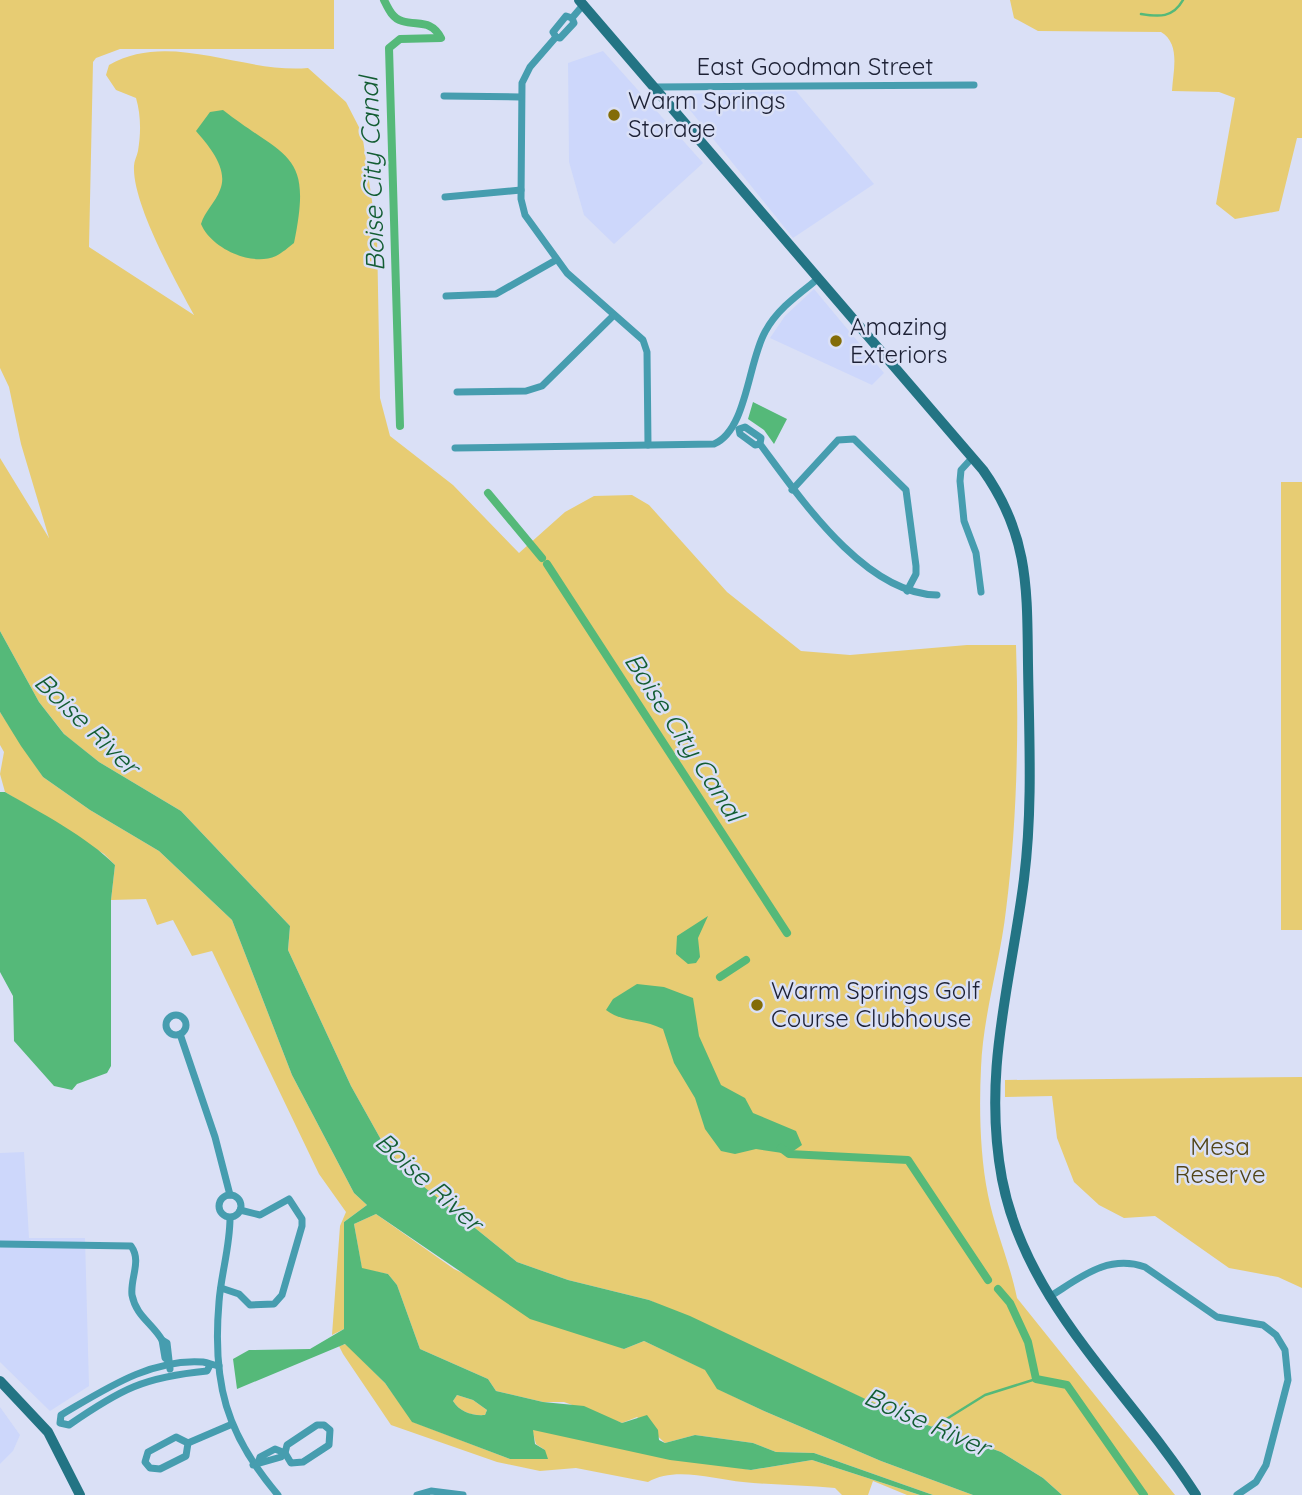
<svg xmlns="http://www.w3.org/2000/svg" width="1302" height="1495" viewBox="0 0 1302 1495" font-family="Quicksand,sans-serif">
  <rect width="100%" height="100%" fill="#dae0f6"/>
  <!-- built -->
  <g fill="#cdd7fb">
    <polygon points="603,51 703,163 614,244 584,215 569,162 568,63"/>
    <polygon points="796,91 874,184 793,238 677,94"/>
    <polygon points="814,289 884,373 872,385 770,338 785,316"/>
    <polygon points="24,1152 29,1238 85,1238 89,1386 50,1411 0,1362 0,1153"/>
    <polygon points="0,1407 20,1435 13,1451 0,1464"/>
  </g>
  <!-- green -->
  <g fill="#e7cc73">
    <path d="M0,0H334V49H120L96,58L93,62L89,247L194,315C176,282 132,203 134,166C134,161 137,156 138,151C141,133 141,115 136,98L116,90L106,75L109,65C170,30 244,74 308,68L346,102L362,133L377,235L380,398L390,436L453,485L519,553L565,512L594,496L632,495L649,505L727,592L801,651L850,655L967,645H1016C1019,733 1017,823 1006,910C1000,963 983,1015 981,1068C979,1109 980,1155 988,1195C995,1230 1010,1263 1017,1298L1175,1495H1062L1043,1478L1001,1452L897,1414L649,1300L568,1280L517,1262L413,1178L384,1145L351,1086L288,950L290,926L181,811L99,762L65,735L39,702L0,631V458L49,538L21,444L9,387L0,368Z"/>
    <path d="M1010,0H1302V138H1297L1279,211L1235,219L1216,204L1235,98L1219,92L1172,91C1173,71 1181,44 1161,32L1038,31L1014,18Z"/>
    <rect x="1281" y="482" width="21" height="448"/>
    <polygon points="0,712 43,777 90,810 159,851 232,920 292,1075 354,1193 367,1205 344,1222 344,1329 332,1335 340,1226 346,1212 319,1174 212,951 192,956 173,920 157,925 146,899 111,900 115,865 104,854 5,792 0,774 4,752 0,745"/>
    <polygon points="1302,1077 1302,1288 1278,1277 1229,1268 1155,1216 1124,1218 1099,1205 1074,1182 1057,1138 1052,1096 1005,1097 1005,1080"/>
    <polygon points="376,1214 454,1269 624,1349 644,1341 706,1370 718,1389 764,1411 881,1461 973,1495 933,1495 814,1453 776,1452 753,1443 695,1435 665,1443 637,1417 622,1423 564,1402 543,1402 496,1391 488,1379 420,1349 397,1285 388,1274 362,1269 354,1224"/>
    <path d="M346,1344L385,1383L413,1422L510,1459L545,1450L536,1444L532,1429L751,1470L812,1460L920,1495H907L873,1481L868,1495H842L835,1488C804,1485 773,1485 743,1482C714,1479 674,1466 648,1482L576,1468L540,1471L497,1462L391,1425L343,1354L339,1346Z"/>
    <path d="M457,1395L473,1400L487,1410L485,1415C472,1416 460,1412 453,1401Z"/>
  </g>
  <!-- water -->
  <g fill="#55b979" fill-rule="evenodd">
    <path d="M223,110C287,160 313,151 294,243C289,247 282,253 276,256C251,267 211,248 201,224C205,211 215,203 220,190C229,169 209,146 196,131L210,112Z"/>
    <polygon points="753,402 787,419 774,444 764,430 748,419"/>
    <path d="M0,631L39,702L64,734L99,762L181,811L290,926L288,950L351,1086L384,1145L413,1178L517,1262L568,1280L649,1300L690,1316L897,1414L1001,1452L1043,1478L1062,1495H973L881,1461L764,1411L717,1389L705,1370L644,1341L624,1349L530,1319L376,1214L354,1224L362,1268L388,1274L397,1285L420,1349L488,1379L496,1391L543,1402L584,1406L622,1423L647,1415L658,1430L659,1440L665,1443L695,1435L753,1443L776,1452L814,1453L933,1495H920L812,1460L751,1470L670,1460L533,1430L535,1444L545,1450L548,1459H510L412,1422L385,1383L345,1344L237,1389L233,1359L249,1350L310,1349L344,1329V1222L367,1205L354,1193L292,1075L232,920L159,851L90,810L43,777L21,746L0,712ZM457,1395L473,1400L487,1410L485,1415C472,1416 460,1412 453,1401Z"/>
    <path d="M0,792H5C38,811 89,838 115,865L111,900V1066L107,1073L77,1084L72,1090L54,1086L14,1041L13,996L0,972Z"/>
    <polygon points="708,916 698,938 700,957 696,963 688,964 676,954 677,936"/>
    <path d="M637,984L664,987L693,998L699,1036L721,1085L745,1098L753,1113L796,1131L802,1145L789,1154L756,1149L735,1154L721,1151L705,1129L695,1098L674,1063L663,1029C641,1018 623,1023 606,1010L613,999Z"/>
  </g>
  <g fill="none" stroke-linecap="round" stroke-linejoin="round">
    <!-- stream -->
    <g stroke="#55b979" stroke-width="2.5">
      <path d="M1141,14C1159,17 1173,18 1183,0"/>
      <polyline points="932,1428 985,1395 1036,1379"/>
    </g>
    <!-- canal -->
    <g stroke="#55b979" stroke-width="8">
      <path d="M384,0C388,8 392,18 402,21C418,26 431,19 441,38L400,39L389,48L400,426"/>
      <polyline points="488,493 542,558"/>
      <polyline points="547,564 787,933"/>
      <polyline points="720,977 746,960"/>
      <polyline points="781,1148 789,1154 908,1160 988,1280"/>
      <polyline points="998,1289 1010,1303 1028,1342 1036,1379 1067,1385 1144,1495"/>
    </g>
    <!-- street -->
    <g stroke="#469daf" stroke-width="7">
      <polyline points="572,18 566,16 553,32 556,37 560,38 574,23 572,18 584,4"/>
      <polyline points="556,37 530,67 522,83 521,199 525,215 567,273 643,340 647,352 648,445"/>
      <polyline points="656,87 974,85"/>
      <polyline points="444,96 520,97"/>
      <polyline points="445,197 521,190"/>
      <polyline points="446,296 496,294 556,260"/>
      <polyline points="457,392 526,391 542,386 613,316"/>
      <path d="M760,444L755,445L740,434L739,429L745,427L761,438L760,444C799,496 864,594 937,595"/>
      <path d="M455,448L714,444C747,430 748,362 765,332C777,309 799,294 819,278"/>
      <polyline points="972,458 961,470 960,481 964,521 976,553 981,592"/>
      <polyline points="792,490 838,440 854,439 906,490 916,566 916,574 907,591"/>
      <circle cx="176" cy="1025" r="10"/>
      <polyline points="180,1034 215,1137 230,1195"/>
      <circle cx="230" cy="1206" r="11"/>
      <path d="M230,1218C230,1247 221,1274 219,1302C212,1383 226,1434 278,1495"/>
      <path d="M0,1244L131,1246C142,1261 130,1278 132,1295C136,1316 152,1323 162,1340"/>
      <polyline points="221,1288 239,1294 250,1305 274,1304 282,1295 302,1226 302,1219 289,1199 260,1215 240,1210"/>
      <path d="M1049,1297C1080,1278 1107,1254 1145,1267L1217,1317L1263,1325L1276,1335L1285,1350L1288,1380L1266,1465L1256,1482L1237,1495"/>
      <polyline points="168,1360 165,1358 162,1340 167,1343 170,1369"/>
      <path d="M210,1365L207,1371C144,1377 121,1389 69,1425L60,1423L61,1415C104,1390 151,1358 203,1362C209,1363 213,1365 219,1366"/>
      <polygon points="317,1425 324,1425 330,1430 329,1445 303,1462 291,1463 285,1453 287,1445"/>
      <polygon points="176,1437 188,1443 186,1456 160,1469 150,1468 145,1462 148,1452"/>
      <polyline points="188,1443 230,1425"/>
      <polyline points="253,1465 281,1457 285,1453 275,1449 260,1457 258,1463"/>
      <polyline points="417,1495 431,1491 463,1495"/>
    </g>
    <!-- secondary -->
    <g stroke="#237484" stroke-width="10">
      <path d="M579,0L983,470C1029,535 1027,588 1028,664C1029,735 1033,807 1024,879C1011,983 982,1072 1002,1179C1026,1305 1130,1391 1196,1495"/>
      <polyline points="0,1381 48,1432 80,1495"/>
    </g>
  </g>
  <!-- markers -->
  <g fill="#836c07" stroke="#dae0f6" stroke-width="2.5">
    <circle cx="614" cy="115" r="7"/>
    <circle cx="836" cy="341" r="7"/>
    <circle cx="757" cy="1005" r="7"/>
  </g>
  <g text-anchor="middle" stroke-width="5" stroke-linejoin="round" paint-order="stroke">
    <!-- street labels -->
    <g font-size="24" fill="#1d2135" stroke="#dae0f6">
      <text x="815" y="75">East Goodman Street</text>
    </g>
    <!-- poi labels -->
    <g font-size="24" fill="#1d2135" stroke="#dae0f6" text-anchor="start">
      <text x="628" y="109">Warm Springs<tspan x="628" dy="28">Storage</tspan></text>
      <text x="850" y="335">Amazing<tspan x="850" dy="28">Exteriors</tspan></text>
      <text x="771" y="999">Warm Springs Golf<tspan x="771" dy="28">Course Clubhouse</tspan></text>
    </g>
    <!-- park labels -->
    <g font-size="24" fill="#514416" stroke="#dae0f6">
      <text x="1220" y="1155">Mesa<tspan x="1220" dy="28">Reserve</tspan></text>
    </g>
    <!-- water labels -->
    <g font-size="26" font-style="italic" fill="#135d33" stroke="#dae0f6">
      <text transform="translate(372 174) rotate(-92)" y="9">Boise City Canal</text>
      <text transform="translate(87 724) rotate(44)" y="9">Boise River</text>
      <text transform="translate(684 737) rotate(57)" y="9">Boise City Canal</text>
      <text transform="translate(429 1182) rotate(42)" y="9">Boise River</text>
      <text transform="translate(927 1422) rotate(24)" y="9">Boise River</text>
    </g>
  </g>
</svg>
